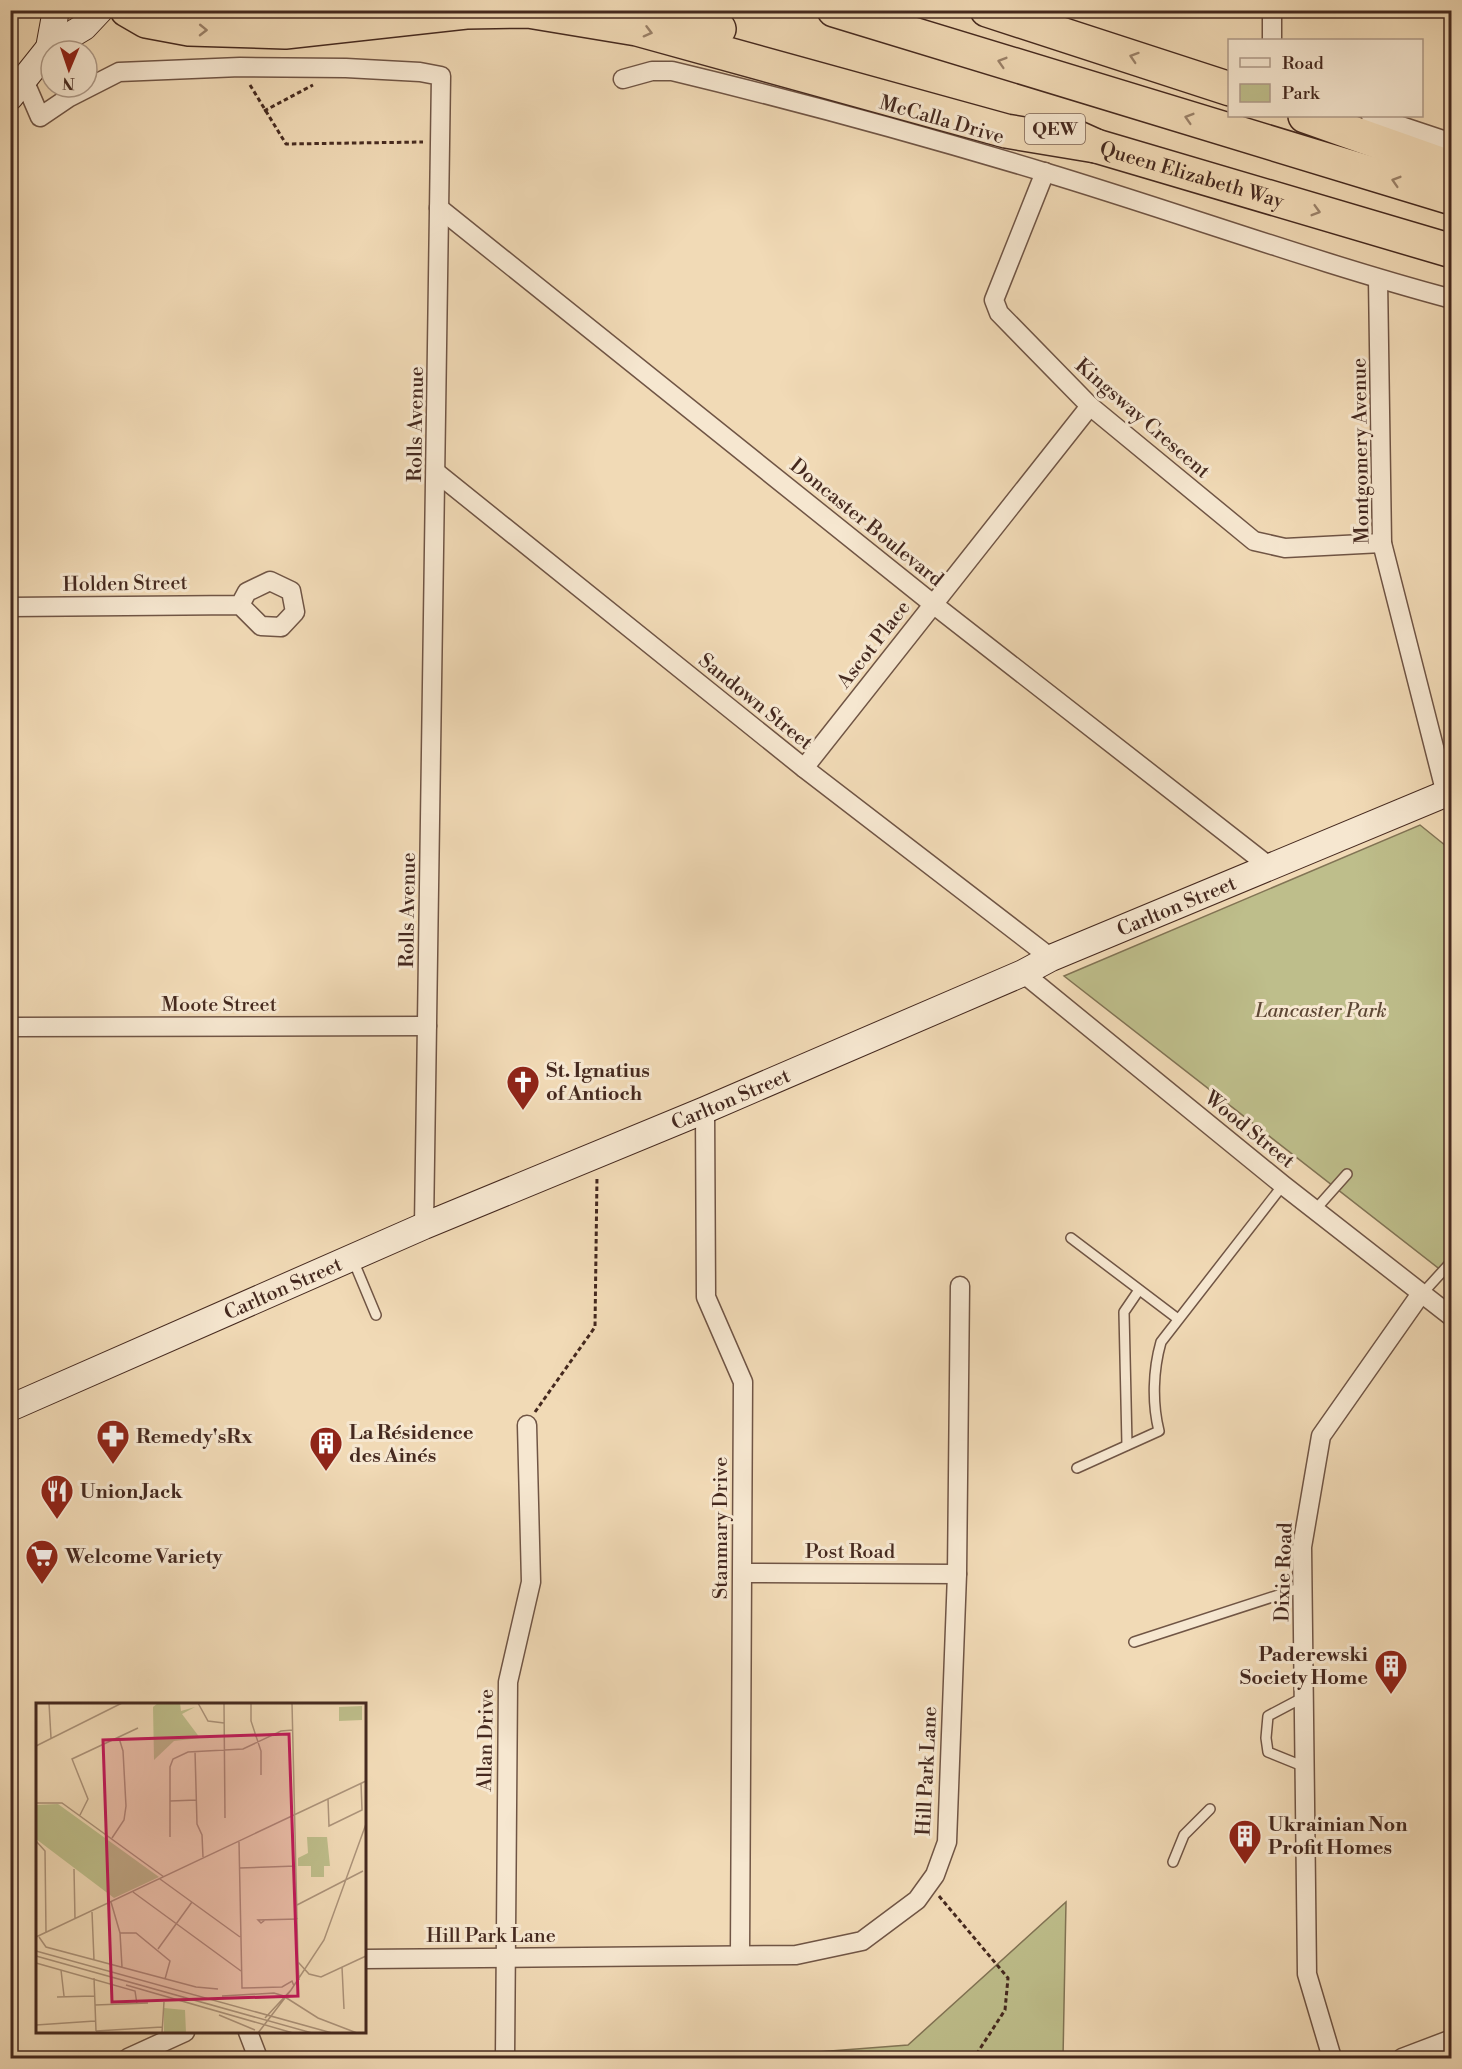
<svg xmlns="http://www.w3.org/2000/svg" width="1462" height="2069" viewBox="0 0 1462 2069" font-family="'Libre Bodoni',serif">
  <rect width="100%" height="100%" fill="#f1dab6"/>
  <filter id="stains"><feTurbulence type="fractalNoise" baseFrequency=".00333" numOctaves="4"/><feColorMatrix values="0 0 0 0 .2 0 0 0 0 .09 0 0 0 0 .02 0 0 0 .5 -.17"/></filter>
  <radialGradient id="worn" r=".72"><stop offset=".6" stop-color="#630" stop-opacity="0"/><stop offset="1" stop-color="#630" stop-opacity=".3"/></radialGradient>
  <!-- green -->
  <g fill="#bebe8b" stroke="#827455" stroke-width="1.5">
    <polygon points="1420,825 1451,850 1451,1278 1064,976"/>
    <polygon points="1066,1902 1063,2058 738,2058 908,2045"/>
  </g>
  <g fill="none" stroke-linecap="round" stroke-linejoin="round">
    <defs>
      <g id="service">
        <polyline points="1315,1210 1347,1174"/>
        <polyline points="1071,1238 1178,1319"/>
        <polyline points="353,1260 376,1315"/>
        <polyline points="1421,1295 1452,1261"/>
        <polyline points="1127,1445 1124,1312 1139,1290"/>
        <path d="M1077,1468L1159,1431C1152,1403 1153,1370 1161,1342L1283,1185"/>
        <polyline points="1134,1642 1303,1587"/>
        <polyline points="1304,1697 1268,1716 1266,1738 1268,1752 1305,1767"/>
        <polyline points="1173,1862 1184,1835 1210,1809"/>
      </g>
      <g id="minor">
        <polyline points="1272,40 1272,10"/>
        <path d="M623,79L652,71H672C797,101 921,135 1044,172C1180,213 1314,262 1452,299"/>
        <polyline points="24,80 40,117 68,98 119,72 240,67 346,68 420,72 441,76 424,1226"/>
        <polyline points="1371,116 1452,143"/>
        <polyline points="1045,172 994,300 999,313 1090,406 1254,541 1285,548 1382,543"/>
        <polyline points="439,208 933,604 1270,867"/>
        <polyline points="1378,279 1382,543 1446,794"/>
        <polyline points="437,473 804,768 1051,958"/>
        <polyline points="10,607 240,605 261,626 281,627 295,612 291,591 270,581 247,592 240,605"/>
        <polyline points="804,768 1090,406"/>
        <polyline points="1023,973 1283,1185 1452,1317"/>
        <polyline points="10,1027 427,1026"/>
        <polyline points="705,1110 706,1297 743,1382 740,1954"/>
        <polyline points="743,1573 957,1574"/>
        <polyline points="364,1959 796,1955 862,1941 917,1900 935,1875 947,1842 957,1574 960,1286"/>
        <polyline points="248,2032 258,2058"/>
        <polyline points="128,2058 185,2032"/>
        <polyline points="505,2058 508,1682 531,1582 527,1425"/>
        <polyline points="1332,2058 1307,1974 1302,1547 1321,1436 1420,1295"/>
        <polyline points="1402,2058 1452,2039"/>
      </g>
      <g id="secondary">
        <polyline points="49,48 56,10"/>
        <polyline points="10,97 49,48 84,27 100,10"/>
        <path id="s1" d="M10,1408L424,1226L705,1110L1023,973L1051,958L1452,791"/>
      </g>
      <g id="motorway">
        <polyline points="127,10 146,21 189,29 285,32 466,12 528,11 637,29 1006,131 1096,146"/>
        <polyline points="658,10 719,29"/>
        <polyline points="834,10 1452,198"/>
        <polyline points="987,10 1230,89"/>
        <polyline points="1305,116 1452,168"/>
        <path id="s2" d="M1076,137L1096,146L1452,251"/>
      </g>
    </defs>
    <!-- service casing -->
    <use href="#service" stroke="#705545" stroke-width="12"/>
    <!-- minor casing -->
    <use href="#minor" stroke="#705545" stroke-width="21"/>
    <!-- secondary casing -->
    <use href="#secondary" stroke="#45291f" stroke-width="28"/>
    <!-- motorway casing -->
    <use href="#motorway" stroke="#45291f" stroke-width="36"/>
    <!-- path -->
    <g stroke="#45291f" stroke-width="3" stroke-dasharray="4.5 3" stroke-linecap="butt">
      <polyline points="250,85 286,144 423,142"/>
      <polyline points="264,111 313,85"/>
      <polyline points="535,1412 595,1327 597,1176"/>
      <polyline points="939,1896 1008,1978 1005,2010 974,2058"/>
    </g>
    <!-- service -->
    <use href="#service" stroke="#f6e7d0" stroke-width="9"/>
    <!-- minor -->
    <use href="#minor" stroke="#f6e7d0" stroke-width="18"/>
    <!-- secondary -->
    <use href="#secondary" stroke="#f6e7d0" stroke-width="26"/>
    <!-- motorway -->
    <use href="#motorway" stroke="#f1dab6" stroke-width="33"/>
  </g>
  <!-- one-way arrows -->
  <defs><path id="oneway-chevron" d="M-2-3.5L2.5 0L-2 3.5" fill="none" stroke-width="1.6" stroke-linecap="round" stroke-linejoin="round" transform="scale(1.5)"/></defs>
  <g stroke="#9b826a">
    <use href="#oneway-chevron" transform="translate(203 30) rotate(1)"/>
    <use href="#oneway-chevron" transform="translate(648 32) rotate(15)"/>
    <use href="#oneway-chevron" transform="translate(1134 57) rotate(-162)"/>
    <use href="#oneway-chevron" transform="translate(1002 62) rotate(-163)"/>
    <use href="#oneway-chevron" transform="translate(1189 118) rotate(-163)"/>
    <use href="#oneway-chevron" transform="translate(1396 181) rotate(-163)"/>
    <use href="#oneway-chevron" transform="translate(1316 211) rotate(16)"/>
  </g>
  <!-- icons -->
  <defs>
    <symbol id="church-pin" viewBox="-11 -11 22 30"><path d="M0 17L-7.5 6A9.5 9.5 0 1 1 7.5 6Z" fill="#8f2418" stroke="#f6e7d0"/><path d="M-1.2-6h2.4v3.5h3.3v2.4h-3.3V6h-2.4V-.1h-3.3v-2.4h3.3Z" fill="#fff"/></symbol>
    <symbol id="pharmacy-pin" viewBox="-11 -11 22 30"><path d="M0 17L-7.5 6A9.5 9.5 0 1 1 7.5 6Z" fill="#8f2418" stroke="#f6e7d0"/><path d="M-2-6h4v4h4v4h-4v4h-4v-4h-4v-4h4Z" fill="#fff"/></symbol>
    <symbol id="building-pin" viewBox="-11 -11 22 30"><path d="M0 17L-7.5 6A9.5 9.5 0 1 1 7.5 6Z" fill="#8f2418" stroke="#f6e7d0"/><path d="M-4-6H4V6H1V3H-1V6H-4ZM-2.5-4.3h1.7v1.8h-1.7ZM.8-4.3h1.7v1.8H.8ZM-2.5-1h1.7V.8h-1.7ZM.8-1h1.7V.8H.8Z" fill="#fff"/></symbol>
    <symbol id="restaurant-pin" viewBox="-11 -11 22 30"><path d="M0 17L-7.5 6A9.5 9.5 0 1 1 7.5 6Z" fill="#8f2418" stroke="#f6e7d0"/><path d="M-5-6h1v4h1v-4h1v4h1v-4h1v5L-1.5 .5V6h-2V.5L-5-1ZM5-6V6H3V1.5H1.5Q1.5-4 5-6Z" fill="#fff"/></symbol>
    <symbol id="supermarket-pin" viewBox="-11 -11 22 30"><path d="M0 17L-7.5 6A9.5 9.5 0 1 1 7.5 6Z" fill="#8f2418" stroke="#f6e7d0"/><path d="M-6-5.5h2.5l.6 2H6L4.5 2H-2.5L-4.4-4H-6ZM-1.5 3.2a1.3 1.3 0 1 0 .1 0ZM3 3.2a1.3 1.3 0 1 0 .1 0Z" fill="#fff"/></symbol>
  </defs>
  <g fill-rule="evenodd">
    <use href="#church-pin" x="504" y="1063" width="38" height="52"/>
    <use href="#pharmacy-pin" x="94" y="1417" width="38" height="52"/>
    <use href="#building-pin" x="307" y="1424" width="38" height="52"/>
    <use href="#restaurant-pin" x="38" y="1472" width="38" height="52"/>
    <use href="#supermarket-pin" x="23" y="1537" width="38" height="52"/>
    <use href="#building-pin" x="1372" y="1647" width="38" height="52"/>
    <use href="#building-pin" x="1226" y="1817" width="38" height="52"/>
  </g>
  <g text-anchor="middle" stroke-width="6" stroke-linejoin="round" paint-order="stroke">
    <!-- shield labels -->
    <rect fill="#f6e7d0" stroke="#7a6254" stroke-width="1.5" x="1025" y="114" width="60" height="30" rx="4.5"/>
    <g font-size="18" font-weight="bold" fill="#45291f">
      <text x="1055" y="135">QEW</text>
    </g>
    <!-- street labels -->
    <g font-size="20" fill="#45291f" stroke="#f6e7d0">
      <text transform="translate(942 119) rotate(16)" y="7">McCalla Drive</text>
      <text dy="7" stroke="none"><textPath href="#s2" startOffset="122">Queen Elizabeth Way</textPath></text>
      <text transform="translate(1143 418) rotate(41)" y="7">Kingsway Crescent</text>
      <text transform="translate(415 424) rotate(-89)" y="7">Rolls Avenue</text>
      <text transform="translate(1360 451) rotate(-91)" y="7">Montgomery Avenue</text>
      <text transform="translate(867 522) rotate(39)" y="7">Doncaster Boulevard</text>
      <text transform="translate(125 583) rotate(-1)" y="7">Holden Street</text>
      <text transform="translate(873 644) rotate(-52)" y="7">Ascot Place</text>
      <text transform="translate(756 701) rotate(39)" y="7">Sandown Street</text>
      <text dy="7" stroke="none"><textPath href="#s1" startOffset="1270">Carlton Street</textPath></text>
      <text transform="translate(407 910) rotate(-89)" y="7">Rolls Avenue</text>
      <text x="219" y="1011">Moote Street</text>
      <text dy="7" stroke="none"><textPath href="#s1" startOffset="784">Carlton Street</textPath></text>
      <text transform="translate(1250 1129) rotate(39)" y="7">Wood Street</text>
      <text dy="7" stroke="none"><textPath href="#s1" startOffset="298">Carlton Street</textPath></text>
      <text transform="translate(720 1528) rotate(-90)" y="7">Stanmary Drive</text>
      <text x="850" y="1558">Post Road</text>
      <text transform="translate(1283 1572) rotate(-88)" y="7">Dixie Road</text>
      <text transform="translate(485 1740) rotate(-89)" y="7">Allan Drive</text>
      <text transform="translate(926 1771) rotate(-87)" y="7">Hill Park Lane</text>
      <text x="491" y="1942">Hill Park Lane</text>
    </g>
    <!-- park labels -->
    <g font-size="20" font-style="italic" fill="#5d4735" stroke="#f6e7d0">
      <text x="1321" y="1017">Lancaster Park</text>
    </g>
    <!-- poi labels -->
    <g font-size="20" font-weight="bold" fill="#45291f" stroke="#f6e7d0" text-anchor="start">
      <text x="546" y="1077">St. Ignatius<tspan x="546" dy="23">of Antioch</tspan></text>
      <text x="349" y="1439">La Résidence<tspan x="349" dy="23">des Ainés</tspan></text>
      <text x="136" y="1443">Remedy'sRx</text>
      <text x="80" y="1498">Union Jack</text>
      <text x="65" y="1563">Welcome Variety</text>
      <text x="1368" y="1661" text-anchor="end">Paderewski<tspan x="1368" dy="23">Society Home</tspan></text>
      <text x="1268" y="1831">Ukrainian Non<tspan x="1268" dy="23">Profit Homes</tspan></text>
    </g>
  </g>
  <!-- overview -->
  <g transform="translate(36 1703)">
    <rect width="330" height="330" fill="#f1dab6"/>
    <path d="M122,0H144L145,8L159,4L146,11L164,35L138,38L118,57L117,4ZM326,3V17L303,18V4ZM22,101L123,174L78,195L0,136V102ZM271,134H291L294,163H288V174H275V163H262V155L272,150ZM128,305L149,307L150,330H128Z" fill="#bebe8b"/>
    <path fill="none" stroke="#ac937a" stroke-width="1.5" d="M13,0L15,35M162,0L172,18L188,20M188,0L189,115M215,0V18L225,48V72M256,0L262,259L273,271L285,274L330,253M0,43L86,0M159,48L161,121L166,132L167,154M292,96L293,123L326,107L325,80M134,98L161,97M0,100H26L128,174M44,112L52,96L36,56L102,25M134,134V64L137,56L152,49L207,46L245,28L257,27M76,135L88,117L90,103L87,48L83,35M330,136V230M0,138L9,148L10,229M203,139L206,285L246,284L256,278L258,283M203,165L260,163M38,166L39,216M124,176L204,234M97,189L205,268M75,199L84,230L86,264M261,202L327,168M56,209L58,257M229,217L225,220L222,217L262,216M84,230H100L134,258L129,276M0,234L330,78M3,234L10,244L160,284L182,286M122,246L156,199M0,248L296,330M0,253L276,330M262,259L263,277M0,260L99,288L101,301M306,264L308,306M25,267L28,293M58,275L60,328M90,282L257,330M186,293L238,290L248,293M21,294L58,293M249,294L282,315L321,330M59,302L112,300M183,312L219,327M229,315L255,287L288,237L330,121M0,322L59,318M60,328L126,324M126,330L128,299M222,330L255,287"/>
    <path fill="#c2185b" fill-opacity="0.15" stroke="#c2185b" stroke-width="3" d="M253,31L262,293L76,299L67,37Z"/>
    <rect width="330" height="330" fill="none" stroke="#45291f" stroke-width="3"/>
  </g>
  <!-- margin -->
  <rect width="1462" height="2069" fill="none" stroke="#f1dab6" stroke-width="36"/>
  <rect x="12" y="12" width="1438" height="2045" fill="none" stroke="#45291f" stroke-width="3"/>
  <rect x="18" y="18" width="1426" height="2033" fill="none" stroke="#45291f" stroke-width="1.5"/>
  <!-- legend -->
  <rect x="1228" y="39" width="195" height="78" fill="#f6e7d0" stroke="#af9b89" stroke-width="1.5"/>
  <rect x="1240" y="58" width="30" height="9" fill="#f6e7d0" stroke="#af9b89" stroke-width="1.5"/>
  <text x="1282" y="69" font-size="18" fill="#45291f">Road</text>
  <rect x="1240" y="84" width="30" height="18" fill="#bebe8b" stroke="#af9b89" stroke-width="1.5"/>
  <text x="1282" y="99" font-size="18" fill="#45291f">Park</text>
  <!-- north arrow -->
  <g transform="translate(69 69) rotate(182)"><circle r="28" fill="#f6e7d0" stroke="#af9b89" stroke-width="1.5"/>
  <path d="M0-4.5L10 22L0 15L-10 22Z" fill="#8f2418"/>
  <text y="-9" font-size="16" font-weight="bold" text-anchor="middle" fill="#45291f">N</text>
  </g>
  <rect width="100%" height="100%" filter="url(#stains)"/>
  <rect width="100%" height="100%" fill="url(#worn)"/>
</svg>
